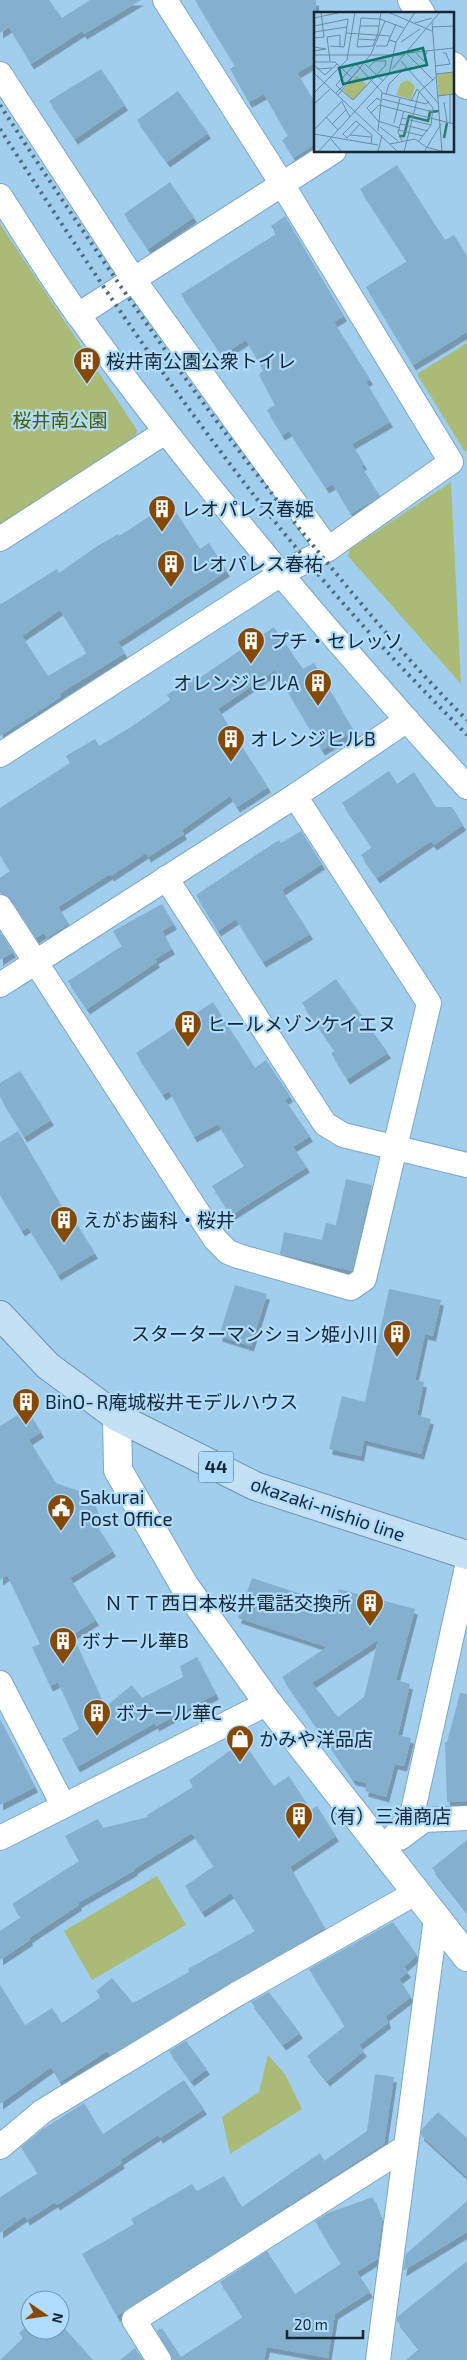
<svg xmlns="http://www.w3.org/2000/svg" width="467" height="2360" viewBox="0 0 467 2360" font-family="'Exo 2','Noto Sans JP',sans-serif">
  <defs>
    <filter id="shadow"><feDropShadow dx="3" dy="5.5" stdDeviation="0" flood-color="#0004"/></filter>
  </defs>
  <rect width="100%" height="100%" fill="#a2ceee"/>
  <!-- green -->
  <g fill="#aaba77">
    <polygon points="0,224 137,430 134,443 0,530"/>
    <polygon points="467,343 467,450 465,452 417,374"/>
    <polygon points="451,482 461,684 348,556 350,549"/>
    <polygon points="157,1876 186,1925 92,1980 64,1931"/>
    <polygon points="268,2055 285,2074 302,2109 230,2154 222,2117 259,2092"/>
  </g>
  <!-- building -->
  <g fill="#84b0ce" fill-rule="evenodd" filter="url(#shadow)">
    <polygon points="0,0 49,0 62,18 90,0 141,0 84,34 82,31 31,64 9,27 0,33"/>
    <polygon points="195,0 316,0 316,62 297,73 316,104 316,143 294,158 282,140 288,136 264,94 249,102 230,69 235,66"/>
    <polygon points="101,69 125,105 75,139 49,101"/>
    <polygon points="178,91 208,133 167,162 137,120"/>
    <polygon points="397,165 445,240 454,235 467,256 467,332 413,365 366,287 407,261 360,189"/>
    <polygon points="170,182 194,217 148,249 124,214"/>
    <polygon points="285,216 344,316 334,322 370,379 366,382 390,422 352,444 364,464 361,466 380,496 351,514 333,484 326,488 289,431 282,435 267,410 275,405 259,375 263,370 246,340 222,355 181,294 276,234 271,226"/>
    <path d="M170,503L200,549L209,543L227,571L118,642L125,653L59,694L61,697L0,736V602L1,604L57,569L59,573L96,547L118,534L119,536ZM60,610L87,653L48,676L22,636Z"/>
    <polygon points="274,627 303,669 314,663 354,731 322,750 275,670 218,709 268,787 237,807 230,796 182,830 184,834 148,857 146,853 111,876 110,874 58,907 69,924 47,938 44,933 36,938 12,900 0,893 0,878 10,871 0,855 0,808 70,763 66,756 95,739 99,746 131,727 170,700 167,695 196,676 198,679"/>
    <polygon points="389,771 397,784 414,772 436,807 452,807 463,825 434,845 431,841 377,878 361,855 372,847 342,803"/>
    <polygon points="301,831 322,864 282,890 310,934 263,962 236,919 218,931 196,895 265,849 279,840 281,843"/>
    <polygon points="162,904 174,924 162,931 172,949 155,959 157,962 87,1009 68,981 122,946 113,931"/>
    <polygon points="0,932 13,952 0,960"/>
    <polygon points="336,979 388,1053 347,1079 331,1053 335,1051 302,1003"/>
    <polygon points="213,1002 255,1068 266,1060 290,1096 285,1100 310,1136 293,1147 307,1167 231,1215 212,1186 244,1166 218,1124 194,1137 169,1091 163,1095 136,1053"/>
    <polygon points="20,1071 51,1120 24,1137 0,1097 0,1083"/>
    <polygon points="18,1131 67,1215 70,1213 95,1253 58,1275 28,1227 22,1231 0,1195 0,1142"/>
    <polygon points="346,1179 372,1185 352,1271 280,1254 284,1232 322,1240 326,1223 336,1225"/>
    <polygon points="235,1285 267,1294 251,1346 219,1336"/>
    <polygon points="389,1289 441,1300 433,1336 425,1334 415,1380 424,1382 417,1415 431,1419 421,1454 364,1440 361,1456 329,1449 342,1396 365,1402"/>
    <polygon points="27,1409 41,1432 29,1440 56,1483 82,1492 92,1499 98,1515 96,1524 113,1551 70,1578 96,1620 72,1635 105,1707 132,1685 142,1698 183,1677 180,1666 197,1657 216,1694 156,1726 155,1723 77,1767 62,1739 79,1729 58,1682 50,1686 32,1647 40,1644 7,1575 0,1580 0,1426"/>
    <path d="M252,1578L335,1605L339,1589L415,1609L396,1680L410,1684L398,1735L411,1738L404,1766L395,1764L386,1797L365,1791L367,1783L353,1780L282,1677L327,1647L238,1618ZM378,1640L364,1697L338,1717L312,1683Z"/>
    <polygon points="460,1693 467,1694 467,1801 447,1802 445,1742 447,1742"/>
    <polygon points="0,1719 35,1787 0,1805"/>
    <polygon points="245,1744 274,1786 289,1776 311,1810 317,1806 336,1836 290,1867 325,1928 110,2055 107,2051 60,2082 51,2067 0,2104 0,1985 25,2025 52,2008 62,2023 101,1997 96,1991 112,1978 133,2003 189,1972 188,1969 255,1931 231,1893 202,1912 185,1886 214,1866 192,1833 134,1869 135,1870 78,1903 79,1905 29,1938 30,1940 0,1960 0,1931 21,1917 12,1904 79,1861 65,1836 98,1819 103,1828 148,1817 147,1815 193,1787 189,1780 231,1750 233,1753"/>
    <polygon points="467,1840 467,1912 432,1868"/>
    <polygon points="393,1922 417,1955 404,1967 408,1972 399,1979 411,1997 386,2016 388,2023 359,2045 364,2051 327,2081 307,2056 345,2026 309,1969"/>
    <polygon points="269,1992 300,2033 283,2045 251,2002"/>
    <polygon points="186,2041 207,2069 191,2081 169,2051"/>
    <polygon points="375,2074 394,2077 384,2144 117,2316 82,2254 134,2224 131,2219 192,2184 197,2191 224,2176 242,2207 320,2153 324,2161 367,2131"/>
    <polygon points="184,2080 204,2109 160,2138 158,2135 120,2160 122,2163 57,2205 55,2202 27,2220 25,2216 0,2233 0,2197 38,2173 21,2147 43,2129 84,2103 103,2134"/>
    <polygon points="438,2112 467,2138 467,2177 421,2135 422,2129"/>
    <polygon points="373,2197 382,2222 377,2259 357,2272 370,2292 335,2314 328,2358 267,2347 264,2360 173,2360 157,2331 162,2328 181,2357 243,2317 220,2282 267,2251 295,2294 341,2264 315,2221 328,2213"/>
    <polygon points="467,2201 467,2232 403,2271 406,2254"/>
    <polygon points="467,2261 467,2360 406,2360 419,2349 397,2321 397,2317"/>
    <polygon points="30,2323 30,2330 60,2330 60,2323 93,2360 0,2360 23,2338 19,2333"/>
    <polygon points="135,2348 143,2360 120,2360"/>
  </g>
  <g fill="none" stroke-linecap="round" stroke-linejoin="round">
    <defs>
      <g id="minor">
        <polyline points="0,74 134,280 328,549 451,462 282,184 165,0"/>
        <path d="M0,196C26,236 51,278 79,316C198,481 330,636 467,787"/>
        <polyline points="78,315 334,151"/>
        <polyline points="0,539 165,432"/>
        <polyline points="0,755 281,574 328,549"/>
        <polyline points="166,878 325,1124 343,1135 467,1165"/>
        <polyline points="0,907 215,1239 228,1252 238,1256 351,1288 364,1279 429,1003 295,796"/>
        <polyline points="0,985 295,796 407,720"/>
        <polyline points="0,1683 63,1805"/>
        <polyline points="0,1838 268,1703"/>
        <polyline points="400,1838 424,1820 467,1818"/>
        <polyline points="384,1849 412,1815 467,1567"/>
        <polyline points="0,2147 43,2111 237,1994 417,1892"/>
        <polyline points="159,2360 134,2320 406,2147"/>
        <polyline points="378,2360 436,1918"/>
      </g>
      <g id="tertiary">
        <polyline points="412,0 421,14"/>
        <polyline points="453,66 467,85"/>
        <polyline points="117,1417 118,1470 184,1585 268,1703 467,1957"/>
      </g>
      <polyline id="primary" points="0,1315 48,1366 117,1417 255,1486 467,1555"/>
    </defs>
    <!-- minor casing -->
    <use href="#minor" stroke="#7ca7c6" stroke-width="26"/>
    <!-- tertiary casing -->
    <use href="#tertiary" stroke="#7ca7c6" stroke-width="30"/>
    <!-- primary casing -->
    <use href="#primary" stroke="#6d92ac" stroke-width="30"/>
    <!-- minor -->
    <use href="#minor" stroke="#fff" stroke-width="24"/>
    <!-- tertiary -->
    <use href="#tertiary" stroke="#fff" stroke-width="28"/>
    <!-- primary -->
    <use href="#primary" stroke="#c4e0f4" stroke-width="28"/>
    <!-- rail -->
    <g stroke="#4e6a7e" stroke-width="4" stroke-dasharray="2.5 5" stroke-linecap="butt">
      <path d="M0,105C100,259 203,411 320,554C367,611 415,669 467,720"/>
      <path d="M0,129C105,292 214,456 343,603C382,648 425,692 467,735"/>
    </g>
  </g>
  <!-- icons -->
  <defs>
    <symbol id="building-pin" viewBox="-11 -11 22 30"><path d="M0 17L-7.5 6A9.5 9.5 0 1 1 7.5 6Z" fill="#854904" stroke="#afdcfc"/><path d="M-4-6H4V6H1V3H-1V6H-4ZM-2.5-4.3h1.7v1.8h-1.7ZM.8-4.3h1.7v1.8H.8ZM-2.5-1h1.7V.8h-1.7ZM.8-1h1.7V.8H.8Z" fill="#fff"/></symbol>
    <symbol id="civic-pin" viewBox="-11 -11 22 30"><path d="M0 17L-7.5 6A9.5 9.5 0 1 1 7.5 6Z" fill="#854904" stroke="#afdcfc"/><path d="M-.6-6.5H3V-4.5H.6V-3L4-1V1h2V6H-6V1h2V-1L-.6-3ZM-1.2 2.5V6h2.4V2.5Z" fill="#fff"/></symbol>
    <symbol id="shop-pin" viewBox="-11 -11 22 30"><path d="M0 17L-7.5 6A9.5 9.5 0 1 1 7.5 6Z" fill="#854904" stroke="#afdcfc"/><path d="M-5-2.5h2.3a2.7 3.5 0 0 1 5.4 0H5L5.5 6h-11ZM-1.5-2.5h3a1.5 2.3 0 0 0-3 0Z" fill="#fff"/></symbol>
  </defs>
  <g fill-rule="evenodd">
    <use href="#building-pin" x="71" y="345" width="32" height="43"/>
    <use href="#building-pin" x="146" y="493" width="32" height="43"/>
    <use href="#building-pin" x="155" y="548" width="32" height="43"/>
    <use href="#building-pin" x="235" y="625" width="32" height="43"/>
    <use href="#building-pin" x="302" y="667" width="32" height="43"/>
    <use href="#building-pin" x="215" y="723" width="32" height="43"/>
    <use href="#building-pin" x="172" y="1008" width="32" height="43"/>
    <use href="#building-pin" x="48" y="1204" width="32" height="43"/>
    <use href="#building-pin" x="381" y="1318" width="32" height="43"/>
    <use href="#building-pin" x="10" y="1386" width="32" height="43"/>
    <use href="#civic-pin" x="45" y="1492" width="32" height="43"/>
    <use href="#building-pin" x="354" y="1587" width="32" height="43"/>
    <use href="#building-pin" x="47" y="1625" width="32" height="43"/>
    <use href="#building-pin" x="81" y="1697" width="32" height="43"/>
    <use href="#shop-pin" x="224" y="1723" width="32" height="43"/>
    <use href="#building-pin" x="283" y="1800" width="32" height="43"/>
  </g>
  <g text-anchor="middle" stroke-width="4.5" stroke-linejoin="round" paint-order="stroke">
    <!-- shield labels -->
    <rect fill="#afdcfc" stroke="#445d6f" stroke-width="1" x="198.5" y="1451.5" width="35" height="31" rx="4"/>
    <g font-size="18" font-weight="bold" fill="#162733">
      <text x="216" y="1473">44</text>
    </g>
    <!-- poi labels -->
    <g font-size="19" fill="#162733" stroke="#afdcfc" text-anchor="start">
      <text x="106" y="368">桜井南公園公衆トイレ</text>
      <text x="181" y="516">レオパレス春姫</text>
      <text x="190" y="571">レオパレス春祐</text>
      <text x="270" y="648">プチ・セレッソ</text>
      <text x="299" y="690" text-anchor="end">オレンジヒルA</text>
      <text x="250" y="746">オレンジヒルB</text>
      <text x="207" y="1031">ヒールメゾンケイエヌ</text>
      <text x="83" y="1227">えがお歯科・桜井</text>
      <text x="378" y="1341" text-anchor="end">スターターマンション姫小川</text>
      <text x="45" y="1409">BinO‐R庵城桜井モデルハウス</text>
      <text x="80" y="1504">Sakurai<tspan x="80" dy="22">Post Office</tspan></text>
      <text x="351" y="1610" text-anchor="end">ＮＴＴ西日本桜井電話交換所</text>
      <text x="82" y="1648">ボナール華B</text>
      <text x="116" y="1720">ボナール華C</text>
      <text x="259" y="1746">かみや洋品店</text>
      <text x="318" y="1823">（有）三浦商店</text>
    </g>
    <!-- park labels -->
    <g font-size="19" fill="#4b5900" stroke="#afdcfc">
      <text x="60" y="427">桜井南公園</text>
    </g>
    <!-- street labels -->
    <g font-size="19" fill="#162733" stroke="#afdcfc">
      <text transform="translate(328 1509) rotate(19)" y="7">okazaki-nishio line</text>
    </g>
  </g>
  <!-- overview -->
  <g transform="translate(314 12)">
    <rect width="140" height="140" fill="#a2ceee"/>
    <path d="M140,60V82L125,84L123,62ZM43,64L53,73L39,88L29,78ZM94,68L101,74L97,87L82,83L87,71Z" fill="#aaba77"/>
    <path fill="none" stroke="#2d7d6f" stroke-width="2.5" d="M85,124H90L95,104L114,109L116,100L125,99M130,126L133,111"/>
    <path fill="none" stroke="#6a8ba3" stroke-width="1" d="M74,0L118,19M0,6L28,0M118,10L128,140M101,11L118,6M0,14L34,7L30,35L16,34M46,14L47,6L66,7L90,16M65,14H46L43,35L59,34L64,21L67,0M118,15L140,14M0,20L33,15M32,21L76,24M0,26L10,25L7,0M44,27L62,28M82,30L75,28L82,12M87,30L106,17M62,34H73L75,28M0,35L12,37L0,39M93,41L140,36M102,41L110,49L113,39M93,42L119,68M0,43H91M16,49L13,25L26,23V35M87,49L125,92M0,50H21L38,66M51,52L69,69M0,53L11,63L23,52M121,54L136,52L132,41H129M46,56L68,80L64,119M3,57L18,56M78,57L126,0M0,61L84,140M122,62L140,60M0,81L33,48L41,0M22,81L38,65L46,56L41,52L22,73L26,77L39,88L71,54L72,49H61L55,55M68,81L112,92L115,89M72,82L75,72L92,55M24,83L57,42L71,9M136,83V111M124,84L140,82M68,87L119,100M67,89L63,86L53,96L64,109L86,116M97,89L103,77L119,96L117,113L105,129M28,90L36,105M130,90L133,110M0,92L16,77M57,101L65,93L140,112M12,105L24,118M88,106L117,113M80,111L86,86M18,112L32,98M87,112L114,119M66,115L84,129M0,118L29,88M85,118L109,124M0,122L64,133M36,123L57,125M33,126L29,122L42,109L58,123L57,132M33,126L46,112M17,127L28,140M88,129L84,120L90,99M76,132L101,127L112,135L131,140M4,140L75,62L82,30L101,0M64,140L68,123M90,140L105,80L122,65M110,140L127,112"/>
    <path fill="#0f766e" fill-opacity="0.15" stroke="#0f766e" stroke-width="2.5" d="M109,36L113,53L29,72L25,56Z"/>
    <rect width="140" height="140" fill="none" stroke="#162733" stroke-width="2.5"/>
  </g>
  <!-- north arrow -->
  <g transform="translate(45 2315) rotate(103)"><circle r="24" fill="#afdcfc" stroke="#7294ac"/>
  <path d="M0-4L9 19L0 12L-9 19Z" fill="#854904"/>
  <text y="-8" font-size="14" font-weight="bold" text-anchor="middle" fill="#162733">N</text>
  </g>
  <!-- scale -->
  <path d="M287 2330v8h76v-8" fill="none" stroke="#162733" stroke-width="2.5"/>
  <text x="294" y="2330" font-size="15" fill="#162733" stroke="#afdcfc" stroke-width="4" paint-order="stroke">20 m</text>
</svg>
